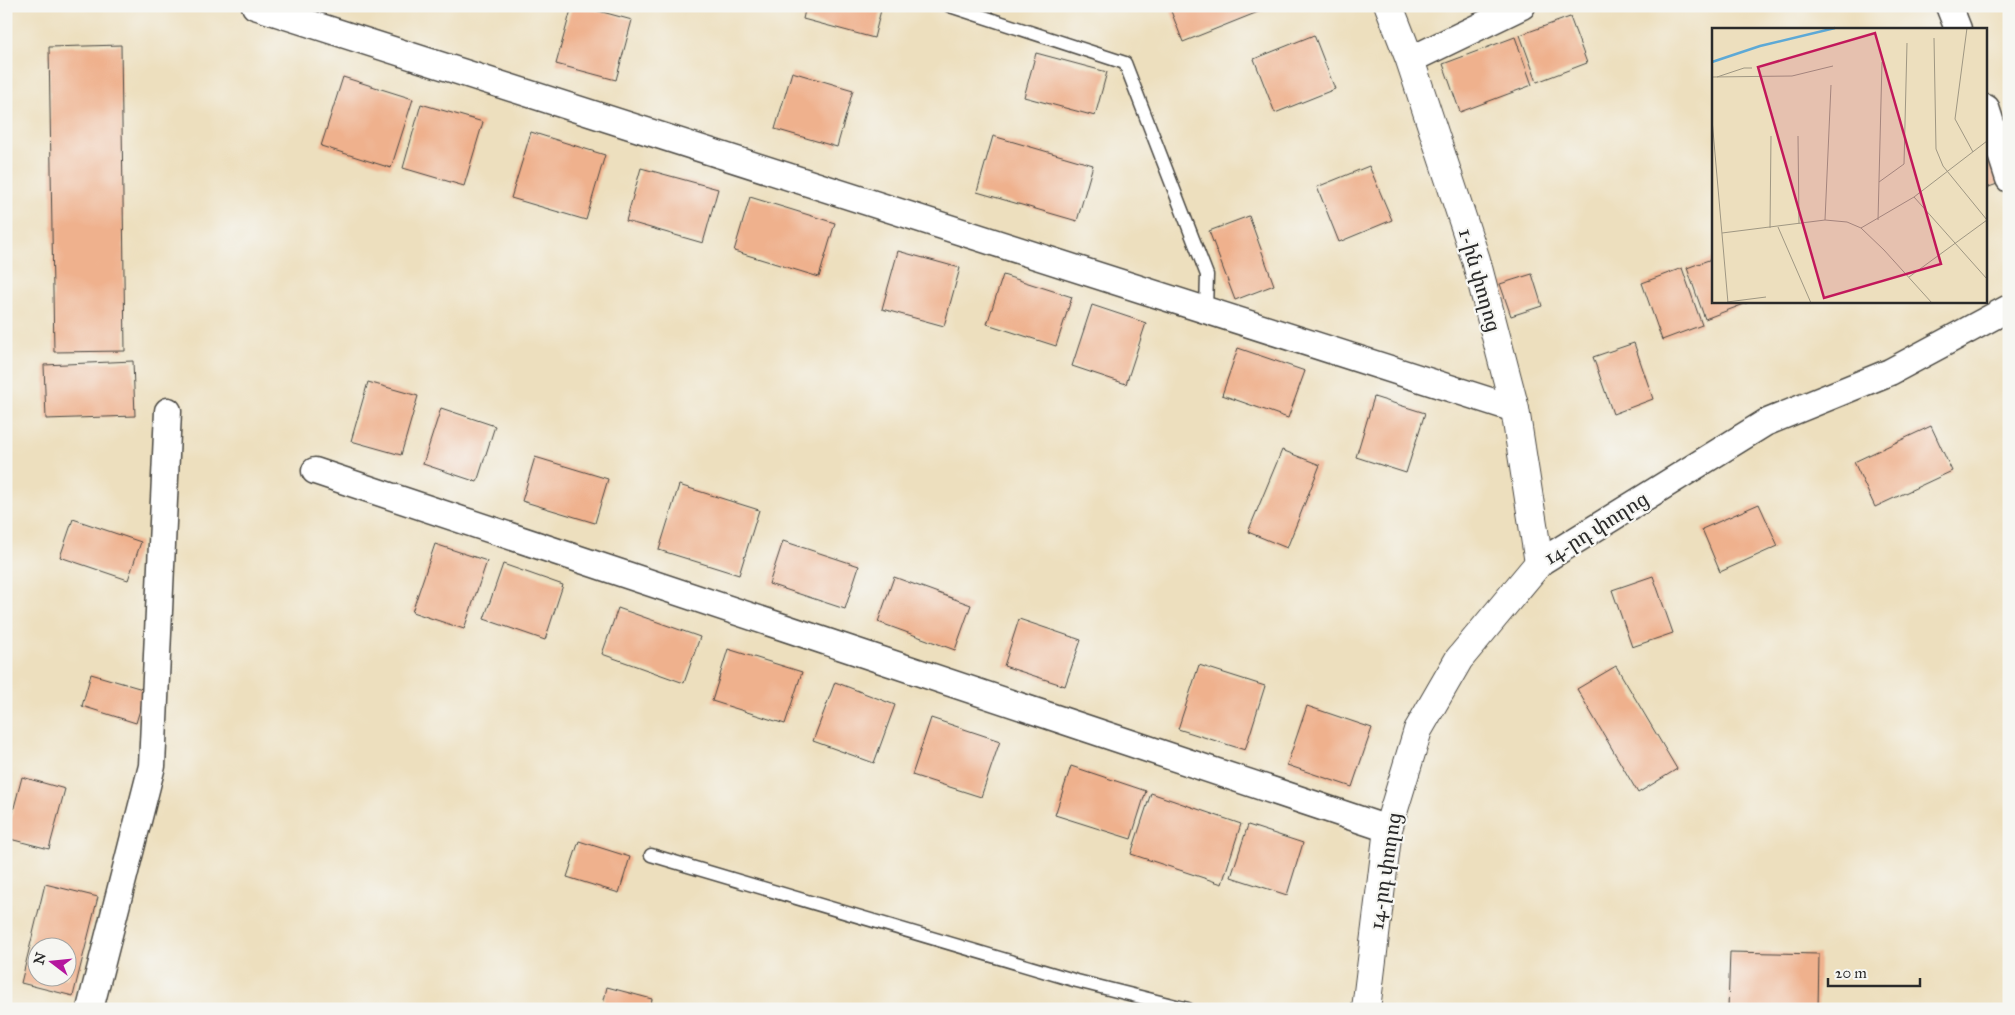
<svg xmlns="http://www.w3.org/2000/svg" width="2015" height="1015" viewBox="0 0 2015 1015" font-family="'IM FELL Great Primer','Noto Serif Armenian',serif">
  <rect width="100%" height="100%" fill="#f6f6f2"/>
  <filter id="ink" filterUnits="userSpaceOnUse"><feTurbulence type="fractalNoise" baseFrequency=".02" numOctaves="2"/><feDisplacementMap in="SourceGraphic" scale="10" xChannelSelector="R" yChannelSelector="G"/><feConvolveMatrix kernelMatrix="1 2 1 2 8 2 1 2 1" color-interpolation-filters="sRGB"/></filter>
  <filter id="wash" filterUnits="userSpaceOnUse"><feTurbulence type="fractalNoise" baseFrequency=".0096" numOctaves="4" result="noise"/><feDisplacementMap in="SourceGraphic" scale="20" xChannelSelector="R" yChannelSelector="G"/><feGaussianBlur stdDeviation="1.12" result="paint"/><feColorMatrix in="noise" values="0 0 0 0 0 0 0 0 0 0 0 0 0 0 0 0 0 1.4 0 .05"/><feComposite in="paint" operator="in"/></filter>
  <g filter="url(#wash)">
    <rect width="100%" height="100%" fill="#eddfbe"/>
    <g id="blocks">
      <!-- building -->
      <g fill="#efb18d" fill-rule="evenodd">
        <polygon points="572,6 580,6 632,20 616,80 556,64"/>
        <polygon points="806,6 882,6 874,38 803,19"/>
        <polygon points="1169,6 1273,6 1183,42"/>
        <polygon points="1570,17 1587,63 1537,82 1520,35"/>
        <polygon points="1314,35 1335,89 1275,113 1254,59"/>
        <polygon points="1515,37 1532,85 1460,112 1443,64"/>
        <polygon points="121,45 125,351 54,352 49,47"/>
        <polygon points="1036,53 1107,72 1095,116 1024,97"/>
        <polygon points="792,72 853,90 837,147 775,129"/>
        <polygon points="343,77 413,99 391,168 321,146"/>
        <polygon points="421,104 483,122 464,186 403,168"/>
        <polygon points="531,132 605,155 586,220 511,198"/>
        <polygon points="993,136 1093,165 1077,221 977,192"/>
        <polygon points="1986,142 2003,182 1986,188"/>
        <polygon points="1369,166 1392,220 1339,242 1317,187"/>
        <polygon points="641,168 718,189 703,243 626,221"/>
        <polygon points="750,197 835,223 819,277 734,251"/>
        <polygon points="1249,216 1274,285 1235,300 1209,231"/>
        <polygon points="898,251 960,268 944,326 882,309"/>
        <polygon points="1714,258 1714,301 1752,301 1705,319 1687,268"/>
        <polygon points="1682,268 1702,325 1662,340 1642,283"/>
        <polygon points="1532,274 1542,306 1511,316 1500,284"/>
        <polygon points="1003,275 1072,297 1056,346 987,324"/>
        <polygon points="1092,305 1146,323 1126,384 1072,366"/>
        <polygon points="1634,343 1653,399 1613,414 1593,357"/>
        <polygon points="1238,348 1305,371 1288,418 1222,395"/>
        <polygon points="133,361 135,416 46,419 44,365"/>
        <polygon points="368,382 418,396 401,455 351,441"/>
        <polygon points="1374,397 1425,413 1406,473 1356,457"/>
        <polygon points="441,408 495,426 477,482 423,464"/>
        <polygon points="1931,426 1952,471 1875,507 1854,462"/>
        <polygon points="1282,450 1320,465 1287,548 1248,532"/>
        <polygon points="535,457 608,479 595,523 522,501"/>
        <polygon points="679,485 759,510 739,575 659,550"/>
        <polygon points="1759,504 1778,546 1720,572 1702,529"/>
        <polygon points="73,519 141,542 128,580 60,557"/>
        <polygon points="783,541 859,566 845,609 769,584"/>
        <polygon points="435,544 487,561 464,629 412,612"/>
        <polygon points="503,564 563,585 545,640 484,619"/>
        <polygon points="1653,576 1673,633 1632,647 1612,590"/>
        <polygon points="894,577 971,605 955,650 878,622"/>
        <polygon points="618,608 700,637 684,683 602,654"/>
        <polygon points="1019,619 1081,640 1065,686 1004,666"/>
        <polygon points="728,649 802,672 785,724 712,701"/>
        <polygon points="1199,665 1265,686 1245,750 1178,729"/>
        <polygon points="1616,666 1677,769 1638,793 1577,689"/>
        <polygon points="91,674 146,690 136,723 82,706"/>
        <polygon points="835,682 895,705 874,763 813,741"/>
        <polygon points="1307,706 1372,728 1352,787 1287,765"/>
        <polygon points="931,718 1000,741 981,797 912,775"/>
        <polygon points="1071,766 1146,791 1131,839 1055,815"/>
        <polygon points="22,777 65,789 49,849 6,838"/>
        <polygon points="1151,793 1241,824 1222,884 1131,854"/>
        <polygon points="1248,825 1303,843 1287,895 1231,877"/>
        <polygon points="579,841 630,857 619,893 567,877"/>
        <path d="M45,884L98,897L73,996L21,983ZM38,948H68V978H38Z"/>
        <polygon points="1730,952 1819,954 1818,1009 1728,1009"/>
        <polygon points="607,987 652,999 650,1009 602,1009"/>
      </g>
    </g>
  </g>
  <g filter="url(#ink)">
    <use href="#blocks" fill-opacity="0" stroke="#484641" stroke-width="1"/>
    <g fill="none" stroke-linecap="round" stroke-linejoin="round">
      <defs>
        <g id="service">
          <polyline points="950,6 1125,63 1207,275 1206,310"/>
          <polyline points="651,855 1077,981 1188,1009"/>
        </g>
        <g id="minor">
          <polyline points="255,6 1515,409"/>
          <polyline points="1949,6 1958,29"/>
          <polyline points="1410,60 1522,6"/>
          <polyline points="1986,108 2009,179"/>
          <polyline points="315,471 1388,829"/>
          <polyline points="1539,563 1765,423 1890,372 2009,308"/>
          <polyline points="90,1009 152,766 168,411"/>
        </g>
        <polyline id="tertiary" points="1366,1009 1388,829 1418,730 1459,659 1539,563 1515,409 1476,260 1410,60 1389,6"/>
      </defs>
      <!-- service casing -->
      <use href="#service" stroke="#484641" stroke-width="15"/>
      <!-- minor casing -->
      <use href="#minor" stroke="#484641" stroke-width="29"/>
      <!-- tertiary casing -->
      <use href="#tertiary" stroke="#484641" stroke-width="30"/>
      <!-- service -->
      <use href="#service" stroke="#fff" stroke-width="12"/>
      <!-- minor -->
      <use href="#minor" stroke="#fff" stroke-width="26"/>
      <!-- tertiary -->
      <use href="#tertiary" stroke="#fff" stroke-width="28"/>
    </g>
  </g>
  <g text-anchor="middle" stroke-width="4.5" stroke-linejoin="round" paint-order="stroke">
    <!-- street labels -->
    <g font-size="20" fill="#2b2b2b" stroke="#f6f6f2">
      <text transform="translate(1480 280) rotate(74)" y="7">1-ին փողոց</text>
      <text transform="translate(1596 528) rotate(-32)" y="7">14-րդ փողոց</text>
      <text transform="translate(1385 871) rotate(-81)" y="7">14-րդ փողոց</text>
    </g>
  </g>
  <!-- overview -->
  <g transform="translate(1712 28)">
    <rect width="275" height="275" fill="#eddfbe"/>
    <path fill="none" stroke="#5da9d6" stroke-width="2.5" d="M0,34L48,18L123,0"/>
    <path fill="none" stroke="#9f9783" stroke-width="1" d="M255,0L243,91L261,124M222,10L224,121L231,138L275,192M0,49L80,48L121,38M5,49L32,40H40M0,91L16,275M86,108L87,196M167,154L192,136L195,15M202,169L275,251M113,192L119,57M166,192L170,34M66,199L99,275M58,200L59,108M149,200L202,169L275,113M10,205L113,192L135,194L149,200L172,222L220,275M197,249L275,192M15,274L54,269"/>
    <path fill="#c2185b" fill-opacity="0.15" stroke="#c2185b" stroke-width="2.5" d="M163,5L229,236L112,270L46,39Z"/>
    <rect width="275" height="275" fill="none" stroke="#2b2b2b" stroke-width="2.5"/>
  </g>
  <!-- margin -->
  <rect width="2015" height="1015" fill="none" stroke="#f6f6f2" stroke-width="25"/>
  <!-- north arrow -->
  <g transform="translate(52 962) rotate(286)"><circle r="24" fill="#f6f6f2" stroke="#a5a5a2"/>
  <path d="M0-4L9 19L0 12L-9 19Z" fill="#b5179e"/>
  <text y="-8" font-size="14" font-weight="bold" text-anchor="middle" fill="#2b2b2b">N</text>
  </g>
  <!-- scale -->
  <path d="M1828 978v8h92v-8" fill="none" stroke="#2b2b2b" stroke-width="2.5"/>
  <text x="1835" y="978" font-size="15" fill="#2b2b2b" stroke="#f6f6f2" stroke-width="4" paint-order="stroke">20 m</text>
</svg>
